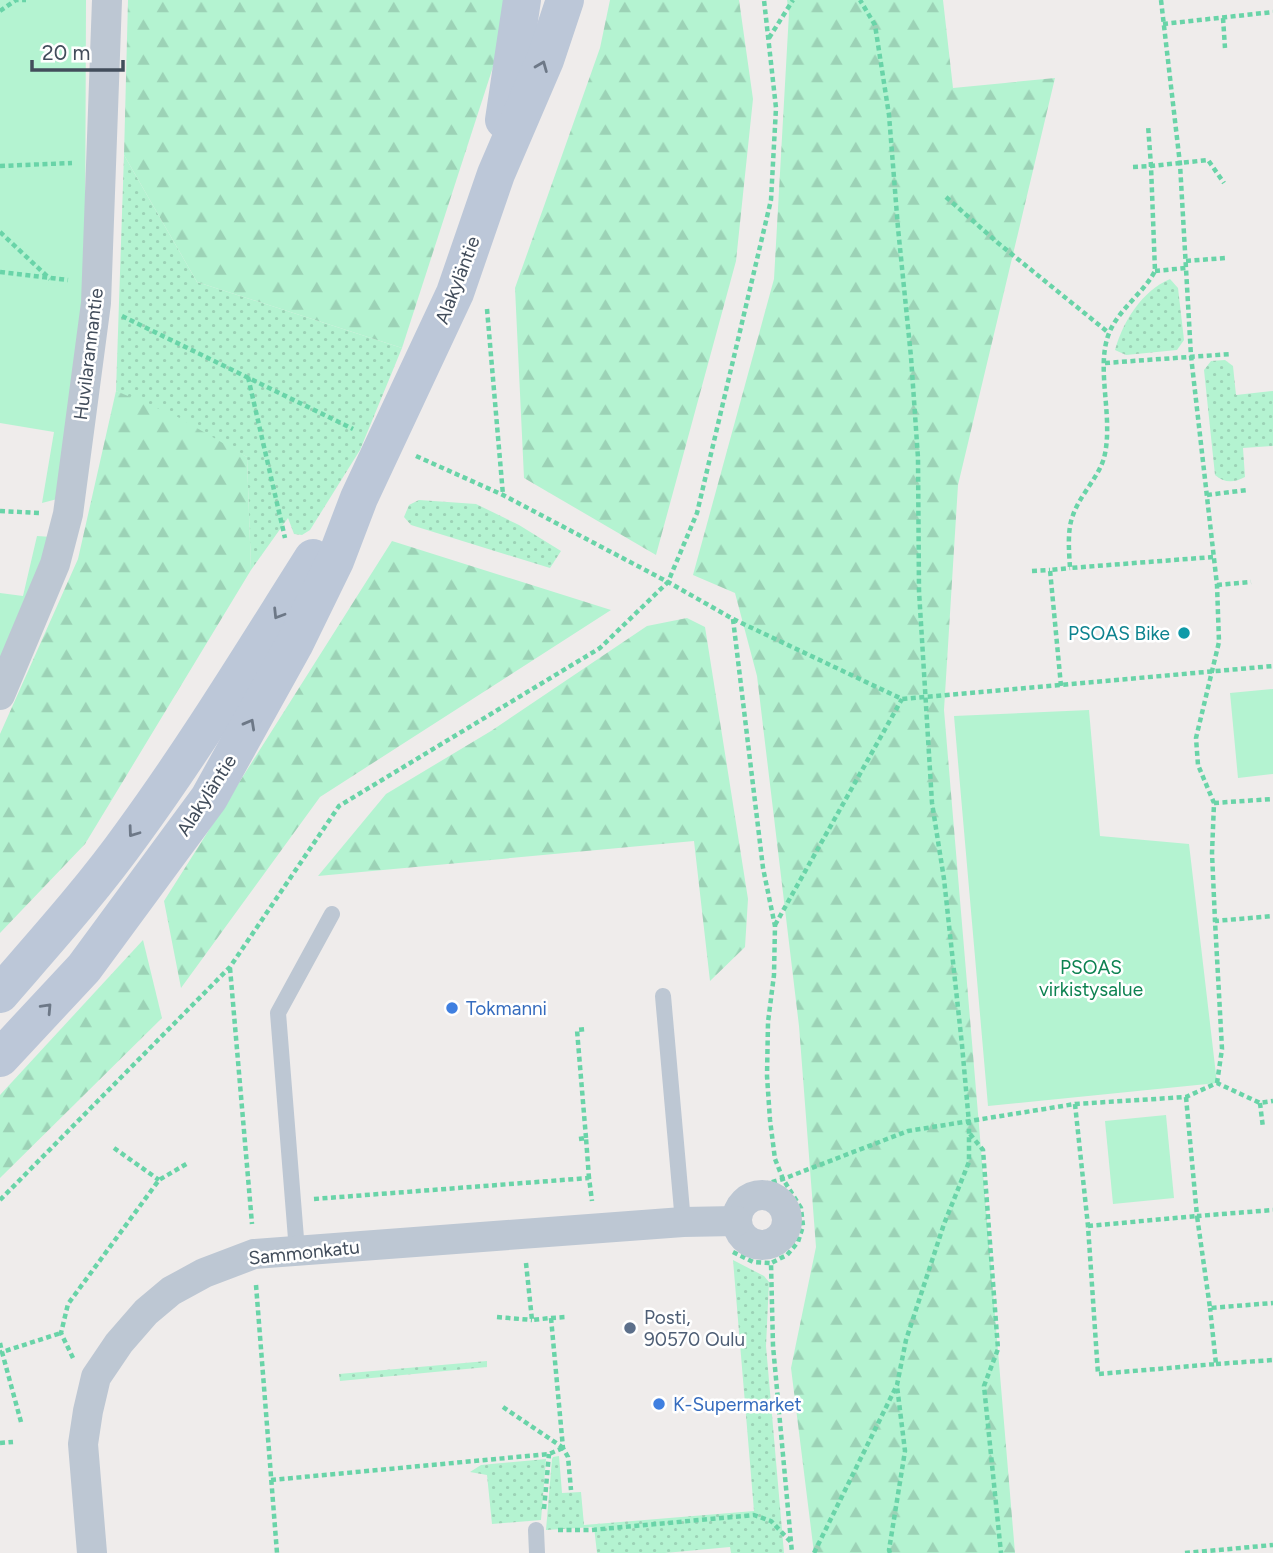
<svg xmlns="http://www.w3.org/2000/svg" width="1273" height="1553" viewBox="0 0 1273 1553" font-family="Figtree,sans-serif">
  <defs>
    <pattern id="grass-dots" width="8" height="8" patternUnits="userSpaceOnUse" patternTransform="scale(1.75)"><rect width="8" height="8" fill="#b4f3d1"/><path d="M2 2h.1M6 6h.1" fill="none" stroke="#9cd2b6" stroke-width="1.8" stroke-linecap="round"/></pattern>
    <pattern id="forest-firs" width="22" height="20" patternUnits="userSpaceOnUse" patternTransform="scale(1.75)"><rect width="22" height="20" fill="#b4f3d1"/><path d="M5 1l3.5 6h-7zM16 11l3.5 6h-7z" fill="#9cd2b6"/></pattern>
  </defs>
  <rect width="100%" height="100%" fill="#efeceb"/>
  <!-- grass -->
  <g fill="url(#grass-dots)">
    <polygon points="124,155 197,282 402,348 360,450 310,530 302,535 294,534 288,518 251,570 247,457 116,391"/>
    <path d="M1170,279L1178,288L1184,340L1177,350L1126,355L1115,350C1123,321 1142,291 1170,279Z"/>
    <path d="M1225,360L1233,366L1236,395L1273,391V446L1243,448L1245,477C1234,483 1224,483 1215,475L1204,370L1211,361Z"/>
    <polygon points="419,500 476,504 519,525 561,551 550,568 411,525 404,517 409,505"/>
    <polygon points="733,1260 764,1276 769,1282 766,1346 784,1553 731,1553 730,1547 665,1553 597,1553 594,1527 546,1530 552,1459 553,1457 559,1456 562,1493 581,1492 584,1525 754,1511"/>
    <polygon points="487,1361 487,1367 340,1381 339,1374"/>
    <polygon points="546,1459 541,1520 492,1524 487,1475 470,1472 481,1465"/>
  </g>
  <!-- forest -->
  <g fill="url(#forest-firs)">
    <polygon points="128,0 507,0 503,36 402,348 197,282 124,155"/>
    <polygon points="610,0 739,0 753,99 736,261 656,555 524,478 515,288 600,48"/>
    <polygon points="787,0 943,0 953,88 1055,78 958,485 944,710 1015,1553 814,1553 791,1368 816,1247 799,1026 757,676 735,593 693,575 774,279 789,13"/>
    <polygon points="116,391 176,416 247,457 251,570 85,844 0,933 0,734 78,559"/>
    <polygon points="392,541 611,610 320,797 181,988 164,901"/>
    <polygon points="687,618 705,627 748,899 745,947 710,981 694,841 318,876 386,794 491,731 647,626"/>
    <polygon points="143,940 162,1018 0,1178 0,1095"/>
  </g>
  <!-- green -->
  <g fill="#b4f3d1">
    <polygon points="0,0 86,0 85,267 61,498 42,503 54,432 0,423"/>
    <polygon points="37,536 52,537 0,667 0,593 23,596"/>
    <polygon points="1273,689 1273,774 1238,778 1230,693"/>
    <polygon points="1089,710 1100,836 1189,844 1217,1083 988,1106 954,716"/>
    <polygon points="1166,1115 1174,1198 1113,1204 1105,1121"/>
  </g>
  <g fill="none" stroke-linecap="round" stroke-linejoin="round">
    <!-- path -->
    <g stroke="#69d4a8" stroke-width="4.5" stroke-dasharray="5 3.5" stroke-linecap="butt">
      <polyline points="1161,0 1180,164 1191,356 1217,585 1219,642 1196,738 1198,765 1214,803 1212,853 1215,921"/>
      <polyline points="0,11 16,0 26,0"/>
      <polyline points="1223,18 1225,48"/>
      <polyline points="1163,24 1273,12"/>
      <polyline points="769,38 793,0"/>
      <polyline points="0,166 72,163"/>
      <polyline points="1133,167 1151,166 1148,125"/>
      <polyline points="946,197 998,243 1109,333"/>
      <polyline points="0,232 50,279"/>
      <polyline points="1186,261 1225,258"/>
      <polyline points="1155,271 1186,268"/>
      <polyline points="0,272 68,280"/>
      <polyline points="487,309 503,495"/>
      <polyline points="122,316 353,429"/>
      <polyline points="1105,363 1231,354"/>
      <polyline points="248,377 285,538"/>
      <polyline points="416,456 503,495 668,582 733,619 902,699 1273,666"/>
      <polyline points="1207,495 1247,490"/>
      <polyline points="0,511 39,513"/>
      <path d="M1213,557L1070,568C1069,551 1067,530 1073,515C1080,495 1098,478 1104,458C1114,419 1096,371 1108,336C1117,310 1143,294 1155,271L1151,166L1208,160L1224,183"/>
      <polyline points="1032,571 1050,570"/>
      <polyline points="1217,585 1251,582"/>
      <polyline points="733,619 763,868 775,926 774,975 768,1022 767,1076 770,1120 775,1159 783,1179 801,1208 803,1226 798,1242 787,1255 771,1263 773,1346 792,1553"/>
      <polyline points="1061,686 1050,570 1070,568"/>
      <polyline points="1214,803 1273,799"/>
      <polyline points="775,925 902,699"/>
      <polyline points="230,968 252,1224"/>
      <polyline points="1217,1083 1222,1049 1215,921 1273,916"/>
      <polyline points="1186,1097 1197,1216 1273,1210"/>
      <polyline points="1260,1103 1263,1128"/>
      <polyline points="1075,1104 1088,1226 1098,1374 1216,1364 1210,1308"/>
      <polyline points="970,1134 983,1150 998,1349 984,1386 1001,1553"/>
      <polyline points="586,1138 577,1030 586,1029"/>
      <polyline points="579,1139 586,1138 589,1178"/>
      <polyline points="114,1148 159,1180"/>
      <polyline points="739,1191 783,1179 908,1131 1075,1104 1186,1097 1217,1083 1260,1103 1273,1101"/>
      <polyline points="314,1199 589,1178 592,1201"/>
      <polyline points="0,1200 230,967 339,806 600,648 668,582 697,513 771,200 776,108 764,0"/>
      <polyline points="1088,1226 1197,1216 1210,1308 1273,1303"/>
      <polyline points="733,1252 753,1262 770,1263"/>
      <polyline points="526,1263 532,1320 551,1318 563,1448 568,1457 571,1490"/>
      <polyline points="256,1285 277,1553"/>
      <polyline points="497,1317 532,1320"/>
      <polyline points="551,1318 566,1317"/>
      <polyline points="0,1343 2,1352"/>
      <polyline points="73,1358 61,1333 68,1304 159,1180 188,1163"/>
      <polyline points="1216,1364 1273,1360"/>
      <polyline points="503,1407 562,1447"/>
      <polyline points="21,1422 2,1352 61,1333"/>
      <polyline points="0,1443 13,1442"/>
      <polyline points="271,1480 549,1454 563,1448"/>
      <polyline points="544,1509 549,1454"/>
      <polyline points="558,1530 591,1530 754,1515 771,1521 791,1542"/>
      <polyline points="814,1553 897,1385 906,1340 944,1224 969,1162 969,1123 962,1045 944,879 932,803 919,591 918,458 911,357 898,228 889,115 875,25 860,0"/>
      <polyline points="890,1553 889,1550 905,1451 897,1386"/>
      <polyline points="1185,1553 1273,1545"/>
    </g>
    <!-- lane -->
    <g stroke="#bdc7d3" stroke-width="16">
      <polyline points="663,996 683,1222"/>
      <polyline points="297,1251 278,1013 332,914"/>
      <polyline points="536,1530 537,1553"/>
    </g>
    <!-- street -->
    <g stroke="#bdc7d3" stroke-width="30">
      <polyline points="0,695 55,564 68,514 96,303 107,0"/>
      <circle cx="762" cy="1220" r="25"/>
      <polyline points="92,1553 83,1444 88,1411 96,1377 119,1343 146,1312 171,1291 204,1273 254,1254 683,1222 736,1221"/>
    </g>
    <!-- secondary -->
    <g stroke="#bcc7d8" stroke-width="38">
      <polyline points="504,120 522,0"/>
      <path d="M0,994C45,942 92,890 132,834C197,745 254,651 313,558"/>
      <polyline points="0,1058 84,968 209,798 295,643 335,561 359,498 455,293 496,174 545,60 565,0"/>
    </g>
  </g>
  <!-- one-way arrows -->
  <defs><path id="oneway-chevron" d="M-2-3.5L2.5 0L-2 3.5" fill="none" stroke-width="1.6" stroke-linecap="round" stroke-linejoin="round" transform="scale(1.75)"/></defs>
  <g stroke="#6d7887">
    <use href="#oneway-chevron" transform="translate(542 66) rotate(-68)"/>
    <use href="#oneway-chevron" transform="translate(278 614) rotate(122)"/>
    <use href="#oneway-chevron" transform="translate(250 724) rotate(-61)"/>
    <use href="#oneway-chevron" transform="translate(133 832) rotate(126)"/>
    <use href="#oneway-chevron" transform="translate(47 1008) rotate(-47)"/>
  </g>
  <!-- markers -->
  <circle fill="#0f9aa8" stroke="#fff" stroke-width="2.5" cx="1184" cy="633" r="7"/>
  <g fill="#3f7fe0" stroke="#fff" stroke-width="2.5">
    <circle cx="452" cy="1008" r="7"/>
    <circle cx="659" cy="1404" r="7"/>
  </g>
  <circle fill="#5c6f8a" stroke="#fff" stroke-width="2.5" cx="630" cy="1328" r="7"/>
  <g text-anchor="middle" stroke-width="5" stroke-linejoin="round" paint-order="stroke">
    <!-- street labels -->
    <g font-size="19" fill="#424d5b" stroke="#fff">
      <text transform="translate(457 280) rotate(-69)" y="7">Alakyläntie</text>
      <text transform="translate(88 354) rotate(-83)" y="7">Huvilarannantie</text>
      <text transform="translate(206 795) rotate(-57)" y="7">Alakyläntie</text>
      <text transform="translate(304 1252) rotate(-6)" y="7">Sammonkatu</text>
    </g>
    <!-- culture labels -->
    <g font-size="19" fill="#0d838f" stroke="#fff" text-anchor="end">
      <text x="1170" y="640">PSOAS Bike</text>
    </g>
    <!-- park labels -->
    <g font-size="19" fill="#0d8251" stroke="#fff">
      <text x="1091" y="974">PSOAS<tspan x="1091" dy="22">virkistysalue</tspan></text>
    </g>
    <!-- shop labels -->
    <g font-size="19" fill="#366cbe" stroke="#fff" text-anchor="start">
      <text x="466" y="1015">Tokmanni</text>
      <text x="673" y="1411">K-Supermarket</text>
    </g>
    <!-- service labels -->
    <g font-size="19" fill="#4e5e75" stroke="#fff" text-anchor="start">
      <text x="644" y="1324">Posti,<tspan x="644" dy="22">90570 Oulu</tspan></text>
    </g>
  </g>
  <!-- scale -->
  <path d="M32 60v10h91v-10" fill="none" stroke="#424d5b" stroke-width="3.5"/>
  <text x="42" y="60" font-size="21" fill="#424d5b" stroke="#ffffff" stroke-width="5" paint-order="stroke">20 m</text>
</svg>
